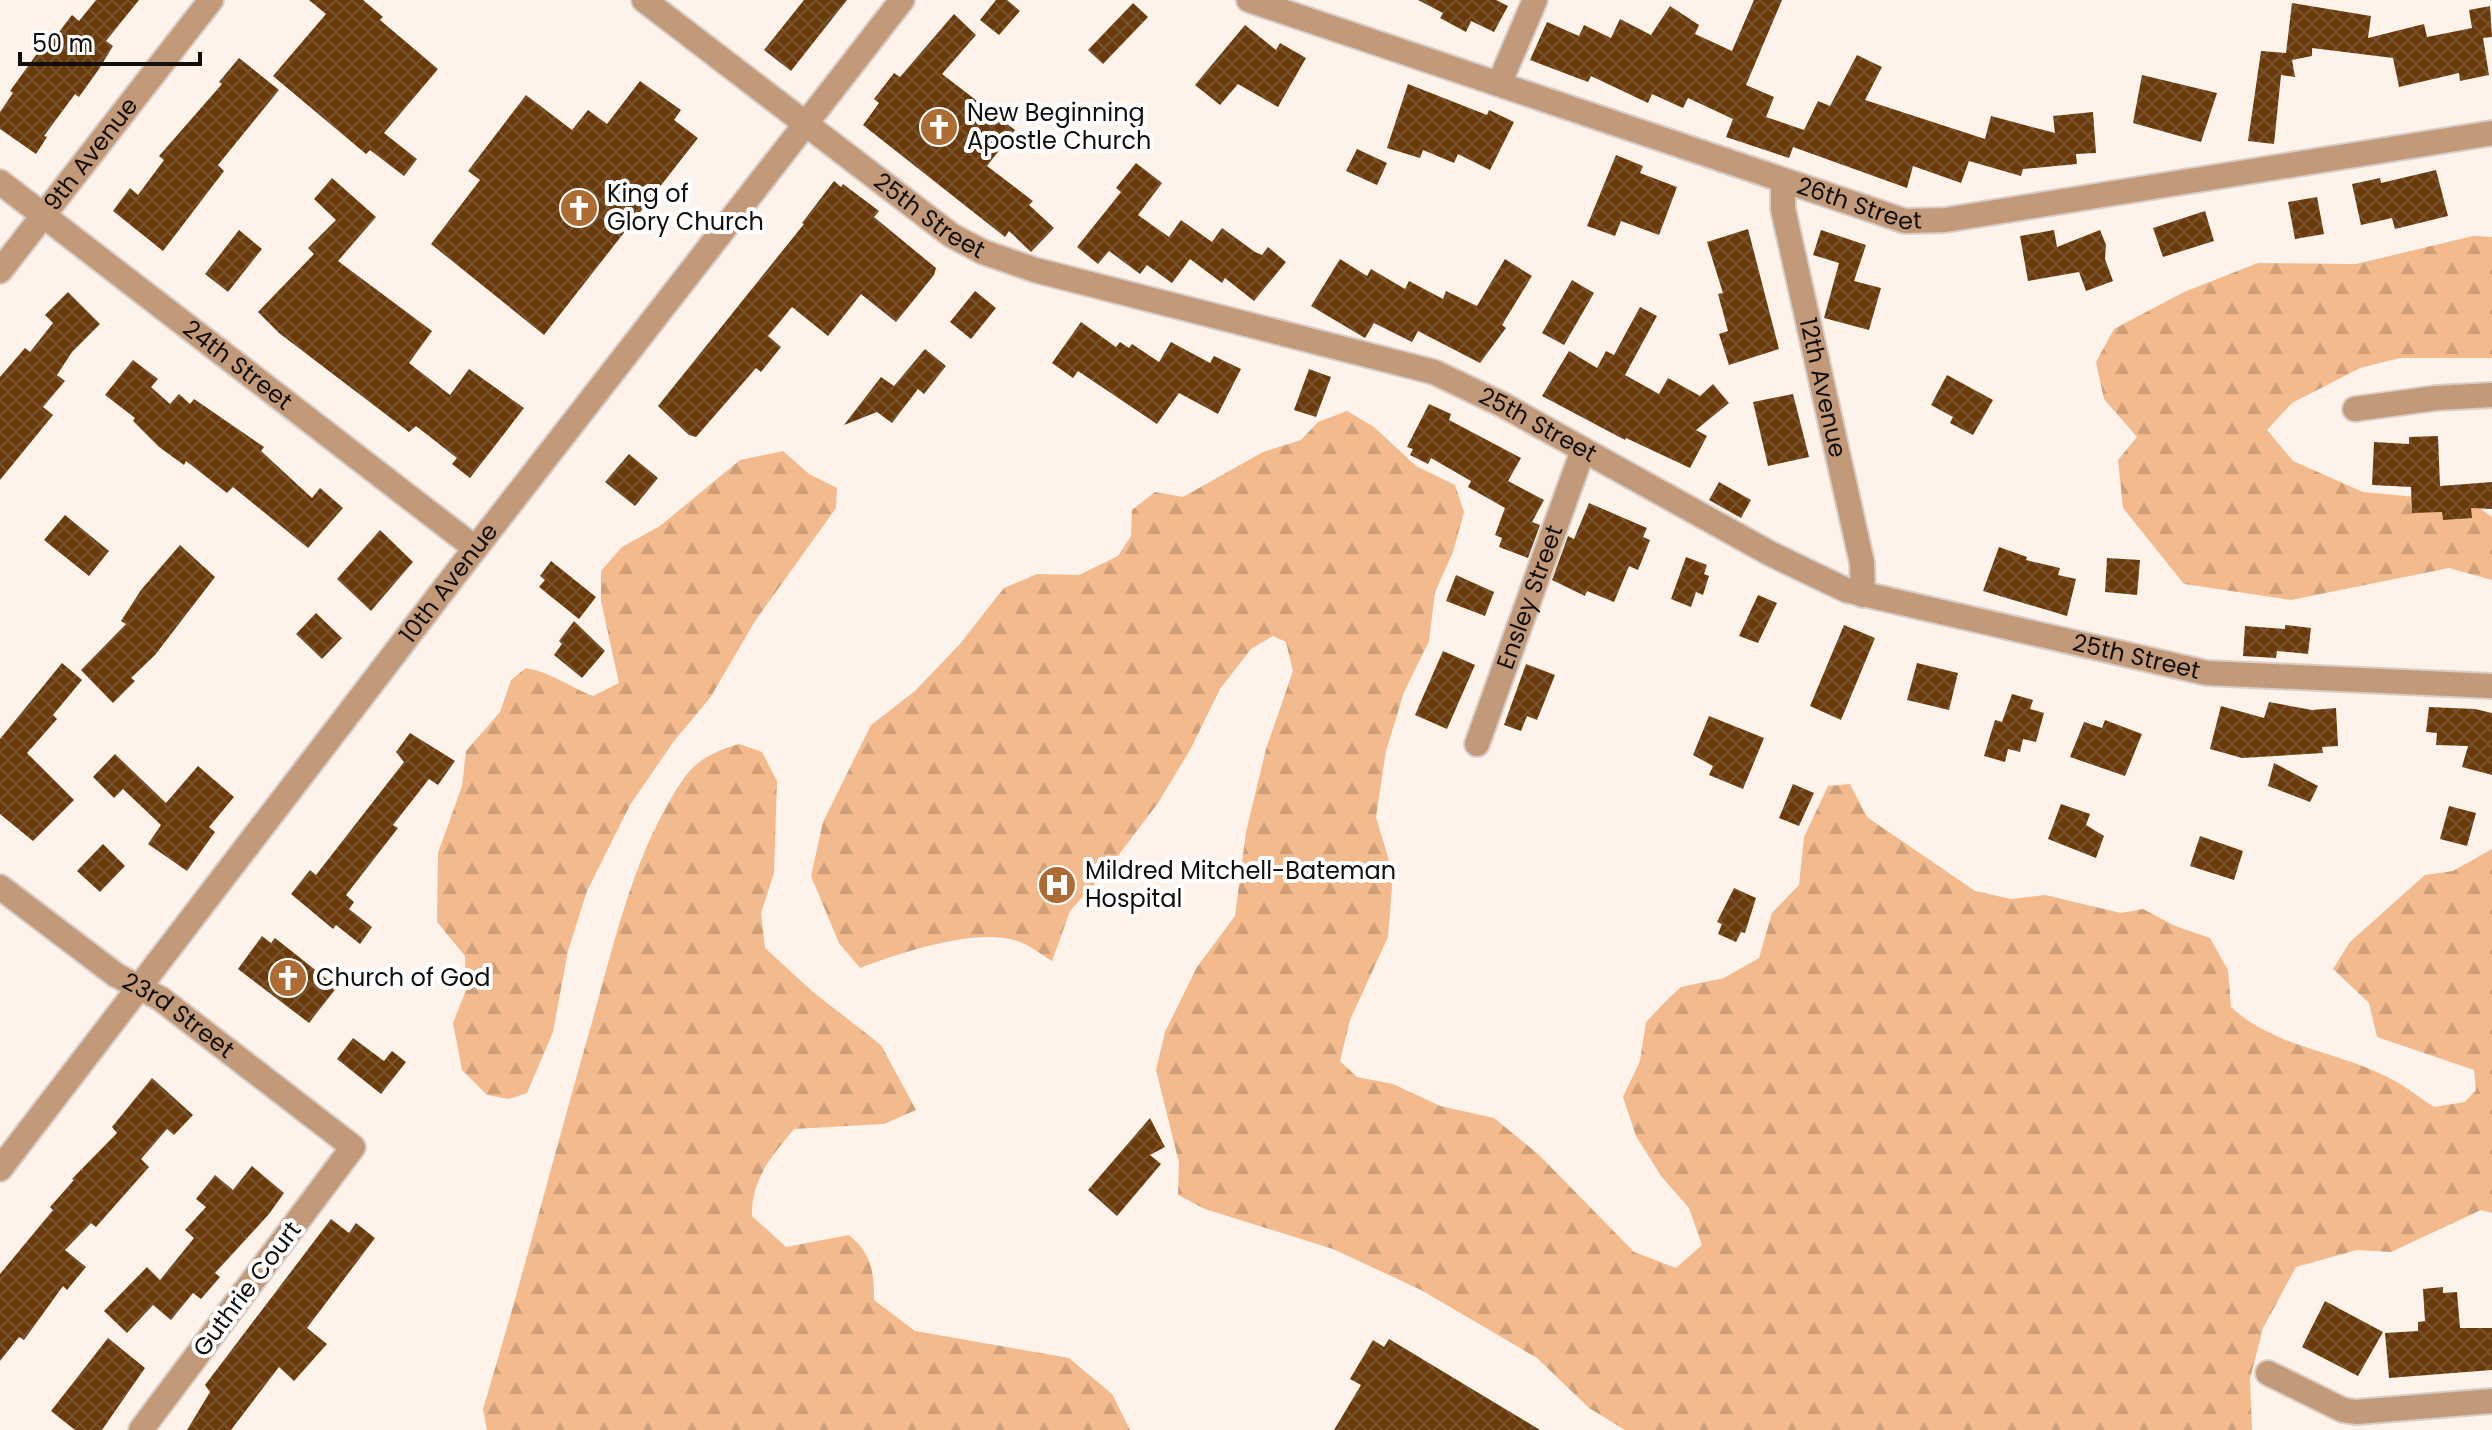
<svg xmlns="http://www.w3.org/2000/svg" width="2492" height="1430" viewBox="0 0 2492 1430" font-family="Poppins,sans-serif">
  <defs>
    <pattern id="forest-firs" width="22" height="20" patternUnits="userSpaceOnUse" patternTransform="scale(2)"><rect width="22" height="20" fill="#f2ba8d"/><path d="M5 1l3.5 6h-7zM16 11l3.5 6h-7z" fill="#ce9f78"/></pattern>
    <pattern id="building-cross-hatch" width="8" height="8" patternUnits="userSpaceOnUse" patternTransform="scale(2)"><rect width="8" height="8" fill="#693a0b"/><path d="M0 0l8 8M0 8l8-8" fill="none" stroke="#79532d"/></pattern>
  </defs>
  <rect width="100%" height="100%" fill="#fef3eb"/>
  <!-- forest -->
  <g fill="url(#forest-firs)">
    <polygon points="2473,236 2492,237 2492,358 2400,358 2360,368 2292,403 2267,430 2293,461 2363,492 2438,499 2478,507 2492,517 2492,580 2449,568 2291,600 2184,584 2123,508 2118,460 2137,437 2104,399 2096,362 2114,329 2184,292 2258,263 2356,264"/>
    <path d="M1347,411L1374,427L1416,466L1455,485L1464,512L1453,552L1435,592L1429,641L1404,692L1386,751L1376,817L1393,874L1388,937L1350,1020L1340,1061L1357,1077L1393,1084L1440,1106L1494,1118L1538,1154L1634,1252L1676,1268L1702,1245L1689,1208L1661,1176L1636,1136L1623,1097L1640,1061L1646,1022L1667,1000L1681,987L1724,978L1759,958L1772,913L1799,885L1804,837L1828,786L1850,784L1867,817L1975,891L2011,899L2045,895L2121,913L2143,909L2175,926L2210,938L2228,970L2231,1007C2276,1049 2340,1051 2393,1080C2407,1087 2420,1098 2434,1107L2465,1102L2476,1090L2474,1070L2377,1037L2369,1003L2333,969L2350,942L2425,875L2453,871L2492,849V1213L2481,1210L2391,1252L2357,1250L2296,1267L2263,1328L2250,1379L2252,1430H1625L1589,1408L1537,1358L1421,1290L1333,1249L1205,1209L1178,1195L1179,1163L1156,1070L1165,1032L1197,967L1235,916L1246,832L1266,749L1293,671L1286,642L1273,636L1251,649L1220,689L1190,750L1158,803L1108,869L1070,911L1052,961C1042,955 1031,946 1020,942C979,926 900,953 860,968L839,943L811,876L823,822L871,725L915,691L959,645L1004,588L1037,574L1079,575L1118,556L1131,536L1132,510L1155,492L1183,497L1263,452L1301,440L1318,422Z"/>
    <path d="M783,451L809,474L837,488L836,508L755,621L710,698L674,741L630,805L587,891L568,951L553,1032L527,1093L509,1099L487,1095L462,1070L453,1023L466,990L465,956L437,922L438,853L462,786L466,751L500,712L511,680L526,668C550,672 570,687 593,696L619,683L601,601V571L622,547L660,526L740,460Z"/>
    <path d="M739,744L762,752L777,781L774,873L761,913L765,948L813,992L881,1045L916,1110L884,1124L794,1129C772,1156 751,1179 752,1216L786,1247L849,1235C872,1254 874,1272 874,1300L915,1331L1069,1358L1112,1394L1130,1430H487L483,1409C522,1280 555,1151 592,1022C615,940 635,849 684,778C697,759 718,750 739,744Z"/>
  </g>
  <!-- building -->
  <g fill="url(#building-cross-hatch)">
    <polygon points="96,0 139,0 106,41 113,46 99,69 79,97 75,94 44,136 47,137 36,154 0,129 0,112 13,93 10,91 49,37 53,40 72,15 79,21"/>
    <polygon points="309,0 363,0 383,17 380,20 438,69 384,133 417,159 404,176 370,150 366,154 273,76 326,14"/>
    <polygon points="804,0 847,0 791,71 764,50"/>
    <polygon points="996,0 1007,0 1020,11 999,35 980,20"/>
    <polygon points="1418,0 1496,0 1508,6 1494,32 1471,21 1466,32 1440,18 1443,13"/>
    <polygon points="1754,0 1782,0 1746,85 1774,97 1766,117 1804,130 1818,101 1830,106 1857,55 1882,67 1865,100 1985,139 1991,116 2055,133 2053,116 2093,112 2096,153 2076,154 2077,164 2023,169 2021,176 1969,161 1961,183 1913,166 1907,188 1793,147 1789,158 1726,137 1733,119 1688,98 1683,108 1652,94 1648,103 1591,76 1588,82 1530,60 1547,22 1579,36 1584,25 1611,38 1620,19 1651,35 1670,6 1699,25 1695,34 1732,51"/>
    <polygon points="1133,3 1148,17 1103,64 1088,50"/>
    <polygon points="2292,3 2371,16 2368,38 2424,24 2427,37 2472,28 2469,10 2490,6 2492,37 2483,38 2489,75 2460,81 2459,73 2399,87 2393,58 2312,48 2312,56 2292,60 2295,77 2281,75 2274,144 2248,141 2261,51 2286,53"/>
    <polygon points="954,14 976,35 942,74 1015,130 987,166 1033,201 1029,205 1054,228 1031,252 1009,231 1005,237 863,125 879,103 874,99 894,73 900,77"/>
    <polygon points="1245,25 1276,50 1280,43 1306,58 1278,107 1238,84 1220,105 1195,85"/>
    <polygon points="239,58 279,90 218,165 224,171 163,251 113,211 130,188 138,195 164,160 159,156 222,84 219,82"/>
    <polygon points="2142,75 2217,93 2201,142 2133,123"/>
    <polygon points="640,81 681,110 674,120 698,138 544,335 431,244 480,180 468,171 526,95 572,130 588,110 607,124"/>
    <polygon points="1408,84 1487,115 1489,110 1514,122 1490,170 1458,154 1454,163 1423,150 1420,158 1387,148"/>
    <polygon points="1357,149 1387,163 1377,185 1346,171"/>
    <polygon points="1616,155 1643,166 1640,173 1677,187 1659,235 1621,221 1615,236 1587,226"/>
    <polygon points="1136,163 1162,183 1138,215 1169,237 1181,220 1212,242 1222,228 1255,252 1262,255 1268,247 1286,262 1254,301 1225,278 1222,283 1190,259 1172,283 1147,265 1140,274 1109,251 1098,264 1077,247 1121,192 1116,188"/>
    <polygon points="2436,170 2448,216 2395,229 2392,218 2361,225 2352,184 2380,178 2381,183"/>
    <polygon points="332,178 376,217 338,261 432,331 409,363 450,395 469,369 524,408 470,478 452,464 457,458 416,426 409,432 279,333 258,312 314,254 308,248 336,220 314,199"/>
    <polygon points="834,181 841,187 843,184 879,211 874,217 936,268 934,275 896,322 861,294 828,336 792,307 768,336 781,347 761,372 756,368 696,437 689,435 658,406 804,224 802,223"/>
    <polygon points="2317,197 2324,234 2295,239 2288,202"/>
    <polygon points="2205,211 2214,241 2163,257 2153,228"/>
    <polygon points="1748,229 1779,349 1729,365 1719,334 1728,331 1718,294 1723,293 1707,242"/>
    <polygon points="239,230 262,249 228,292 205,274"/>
    <polygon points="1821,230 1866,245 1854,281 1881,288 1869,330 1824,318 1839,263 1813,255"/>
    <polygon points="2054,230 2057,247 2100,230 2106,245 2105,259 2113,281 2086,291 2079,272 2028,281 2020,236"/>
    <polygon points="1340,259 1367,276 1371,269 1405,289 1409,281 1443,299 1446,291 1477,306 1505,259 1532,276 1502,325 1506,328 1480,363 1418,331 1412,342 1374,323 1365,338 1311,306"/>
    <polygon points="1572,280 1594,293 1564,345 1542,333"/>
    <polygon points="975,291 996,308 971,339 950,322"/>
    <polygon points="68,292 100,324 72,352 57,375 65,381 43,407 53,415 0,480 0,377 25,348 30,352 53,323 45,315"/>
    <polygon points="1640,307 1657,316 1625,375 1659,394 1668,378 1700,396 1713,384 1729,403 1696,430 1707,436 1690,468 1626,438 1625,440 1542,396 1569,351 1597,368 1606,351 1614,355"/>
    <polygon points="1081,322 1116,347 1120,342 1129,348 1132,344 1159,362 1171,342 1210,363 1214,356 1241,369 1218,414 1179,393 1157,424 1078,371 1073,378 1052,363"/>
    <polygon points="925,349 946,366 924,394 918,389 892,423 877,412 844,425 881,377 894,386"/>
    <polygon points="133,360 158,379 151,387 170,404 179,394 190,404 194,399 264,447 261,451 312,498 320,488 343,508 308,548 233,487 227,493 186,461 184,465 159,447 133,421 135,418 105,395"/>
    <polygon points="1309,369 1331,377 1316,417 1294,410"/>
    <polygon points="1947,375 1993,400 1973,435 1950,423 1953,417 1931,405"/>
    <polygon points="1793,394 1809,457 1768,466 1753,402"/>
    <polygon points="1429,404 1451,414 1449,420 1521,458 1508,481 1544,500 1532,522 1540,525 1528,558 1499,547 1502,538 1495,535 1505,508 1468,487 1471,481 1431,458 1428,464 1410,455 1413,449 1407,447"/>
    <polygon points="2438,436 2440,486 2492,482 2492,509 2471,508 2472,518 2443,520 2442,512 2412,513 2411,487 2372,485 2374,442 2409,444 2409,437"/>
    <polygon points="629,454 658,478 635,506 605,482"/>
    <polygon points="1719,482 1751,500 1741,518 1709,500"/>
    <polygon points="1589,503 1647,528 1643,537 1650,540 1638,570 1629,566 1614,602 1587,591 1585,596 1552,580 1568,536 1574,539"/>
    <polygon points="65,515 109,551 89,576 44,540"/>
    <polygon points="380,530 413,562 371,611 337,579"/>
    <polygon points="180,545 215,577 155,655 131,678 135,681 113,703 81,670 126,624 121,621 141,590"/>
    <polygon points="1999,547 2027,557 2026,560 2060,568 2058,575 2076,579 2067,616 1983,591"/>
    <polygon points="1686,557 1707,565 1704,574 1709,576 1703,595 1696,592 1691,607 1671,599"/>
    <polygon points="2107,558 2140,560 2137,595 2105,592"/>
    <polygon points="551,561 596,597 579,619 539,587 545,580 540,576"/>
    <polygon points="1456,575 1494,592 1485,616 1446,601"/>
    <polygon points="1758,595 1777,603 1758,643 1739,636"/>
    <polygon points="316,613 342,638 322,659 296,634"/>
    <polygon points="574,621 605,651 582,678 554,655 562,644 559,641"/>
    <polygon points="1844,625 1875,638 1841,720 1810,706"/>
    <polygon points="2285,625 2311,628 2308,654 2277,651 2276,658 2243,656 2245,626 2285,629"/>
    <polygon points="1443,651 1475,665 1447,729 1415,715"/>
    <polygon points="62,663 82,680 53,715 57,719 27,753 74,800 33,841 0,814 0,739"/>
    <polygon points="1917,663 1958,673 1949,710 1907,700"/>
    <polygon points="1526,664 1555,675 1537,720 1527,716 1521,731 1504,725"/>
    <polygon points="2012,694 2033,700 2030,709 2044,713 2036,742 2023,739 2020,752 2008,749 2005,762 1984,756 1995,720 2002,722"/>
    <polygon points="2269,702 2312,710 2336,708 2338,746 2322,747 2323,753 2242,758 2210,749 2221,706 2264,718"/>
    <polygon points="2429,707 2475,709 2492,713 2492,775 2462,767 2468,746 2436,745 2437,733 2426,732"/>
    <polygon points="1709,716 1764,738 1743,789 1709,775 1713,766 1693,755"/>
    <polygon points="2105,720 2142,734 2125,776 2070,757 2084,722 2102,728"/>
    <polygon points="410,733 455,761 438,785 429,779 393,825 398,828 346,895 354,902 349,909 372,927 360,944 336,925 333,929 291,894 310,870 316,875 404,762 396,752"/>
    <polygon points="115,754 166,803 198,766 234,797 209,827 215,832 187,871 148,844 161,825 123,789 114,798 93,777"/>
    <polygon points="2274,763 2318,786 2310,802 2268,786"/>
    <polygon points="1793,784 1814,793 1799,826 1779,818"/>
    <polygon points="2061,804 2090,814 2086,825 2104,836 2096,858 2048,839"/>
    <polygon points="2449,806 2476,813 2467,846 2440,839"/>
    <polygon points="2200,836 2243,851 2234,880 2190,866"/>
    <polygon points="103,844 125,866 100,892 77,871"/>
    <polygon points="1734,888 1756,898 1745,933 1741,932 1736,942 1718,934 1722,924 1717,922"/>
    <polygon points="262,936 271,943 275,938 337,987 309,1023 238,969"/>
    <polygon points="353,1038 384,1061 392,1051 406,1062 381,1094 337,1059"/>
    <polygon points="152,1078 193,1115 174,1135 167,1129 141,1159 149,1167 96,1227 91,1223 65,1250 86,1267 67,1290 63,1286 24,1340 19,1337 0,1361 0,1274 53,1210 50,1207 74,1180 72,1179 117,1133 112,1127"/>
    <polygon points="1150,1118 1165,1147 1150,1155 1161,1164 1117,1216 1088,1190"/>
    <polygon points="252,1166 284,1193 269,1214 215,1273 220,1277 201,1299 193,1293 171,1320 153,1305 127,1333 104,1311 147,1267 160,1280 194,1238 185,1230 206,1207 196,1199 215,1175 233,1190"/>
    <polygon points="331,1219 349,1233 356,1223 375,1238 307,1328 327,1344 294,1381 279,1367 231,1430 187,1430 210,1392 205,1385"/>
    <polygon points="2443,1287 2443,1293 2457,1292 2460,1328 2492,1328 2492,1370 2389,1378 2385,1333 2418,1331 2418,1322 2425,1321 2423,1289"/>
    <polygon points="2325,1301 2383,1332 2358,1376 2302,1347"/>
    <polygon points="108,1338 145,1368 102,1430 75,1430 51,1411"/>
    <polygon points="1389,1339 1540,1430 1334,1430 1361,1385 1350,1379 1373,1340 1384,1347"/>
  </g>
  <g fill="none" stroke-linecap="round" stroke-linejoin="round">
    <defs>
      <g id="minor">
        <path id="s1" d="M644,0L951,235L983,252L1035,270L1434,372L1503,405L1771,554L1846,590L2207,673L2492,686"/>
        <path id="s2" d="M1249,0L1905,221L1945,220L2492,133"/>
        <polyline points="1499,84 1535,0"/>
        <path id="s3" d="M0,182L475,548"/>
        <path id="s4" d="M1783,182V209L1862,563L1863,595"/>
        <path id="s5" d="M0,271L211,0"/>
        <polyline points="2355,409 2436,398 2492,395"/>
        <path id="s6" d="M1477,744L1583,450"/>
        <path id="s7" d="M0,887L116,975L161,999L353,1147L141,1430"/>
        <path id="s8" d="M0,1169L457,572L902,0"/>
        <polyline points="2268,1373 2343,1410 2356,1412 2492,1401"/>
      </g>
    </defs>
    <!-- minor casing -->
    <use href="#minor" stroke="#d8cec7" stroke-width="28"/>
    <!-- minor -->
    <use href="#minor" stroke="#c29979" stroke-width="24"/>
  </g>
  <!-- icons -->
  <defs>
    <symbol id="church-disc" viewBox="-11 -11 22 22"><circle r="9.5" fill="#ac6c34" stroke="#fff"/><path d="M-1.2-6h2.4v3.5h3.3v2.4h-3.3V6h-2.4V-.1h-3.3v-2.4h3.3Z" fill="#fff"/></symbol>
    <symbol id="hospital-disc" viewBox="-11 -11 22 22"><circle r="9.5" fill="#ac6c34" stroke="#fff"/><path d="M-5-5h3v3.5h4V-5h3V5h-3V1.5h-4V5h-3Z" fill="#fff"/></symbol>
  </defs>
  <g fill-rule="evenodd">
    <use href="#church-disc" x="917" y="105" width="44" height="44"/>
    <use href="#church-disc" x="557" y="186" width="44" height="44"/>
    <use href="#hospital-disc" x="1035" y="863" width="44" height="44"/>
    <use href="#church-disc" x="266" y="956" width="44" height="44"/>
  </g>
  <g text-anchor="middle" stroke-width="8" stroke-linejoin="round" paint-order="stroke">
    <!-- poi labels -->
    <g font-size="24" fill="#110e0b" stroke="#fff" text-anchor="start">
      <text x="967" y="121">New Beginning<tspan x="967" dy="28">Apostle Church</tspan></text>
      <text x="607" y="202">King of<tspan x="607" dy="28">Glory Church</tspan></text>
      <text x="1085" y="879">Mildred Mitchell-Bateman<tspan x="1085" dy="28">Hospital</tspan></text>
      <text x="316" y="986">Church of God</text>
    </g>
    <!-- street labels -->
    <g font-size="24" fill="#110e0b" stroke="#fff">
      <text dy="8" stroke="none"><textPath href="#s5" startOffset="148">9th Avenue</textPath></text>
      <text dy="8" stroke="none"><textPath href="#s2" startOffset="644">26th Street</textPath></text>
      <text dy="8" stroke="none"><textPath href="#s1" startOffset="358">25th Street</textPath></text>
      <text dy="8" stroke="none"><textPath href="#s3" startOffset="300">24th Street</textPath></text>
      <text dy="8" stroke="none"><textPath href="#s4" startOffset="210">12th Avenue</textPath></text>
      <text dy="8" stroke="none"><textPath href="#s1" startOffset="1006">25th Street</textPath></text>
      <text dy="8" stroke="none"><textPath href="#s8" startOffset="738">10th Avenue</textPath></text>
      <text dy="8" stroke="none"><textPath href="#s6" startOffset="156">Ensley Street</textPath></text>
      <text dy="8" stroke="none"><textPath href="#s1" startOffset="1654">25th Street</textPath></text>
      <text dy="8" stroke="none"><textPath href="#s7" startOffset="220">23rd Street</textPath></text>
      <text transform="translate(247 1289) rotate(-53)" y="8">Guthrie Court</text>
    </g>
  </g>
  <!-- scale -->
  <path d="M20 52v12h180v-12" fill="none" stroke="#110e0b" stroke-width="4"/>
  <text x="32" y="52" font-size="24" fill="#110e0b" stroke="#ffffff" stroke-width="6" paint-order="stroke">50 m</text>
</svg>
